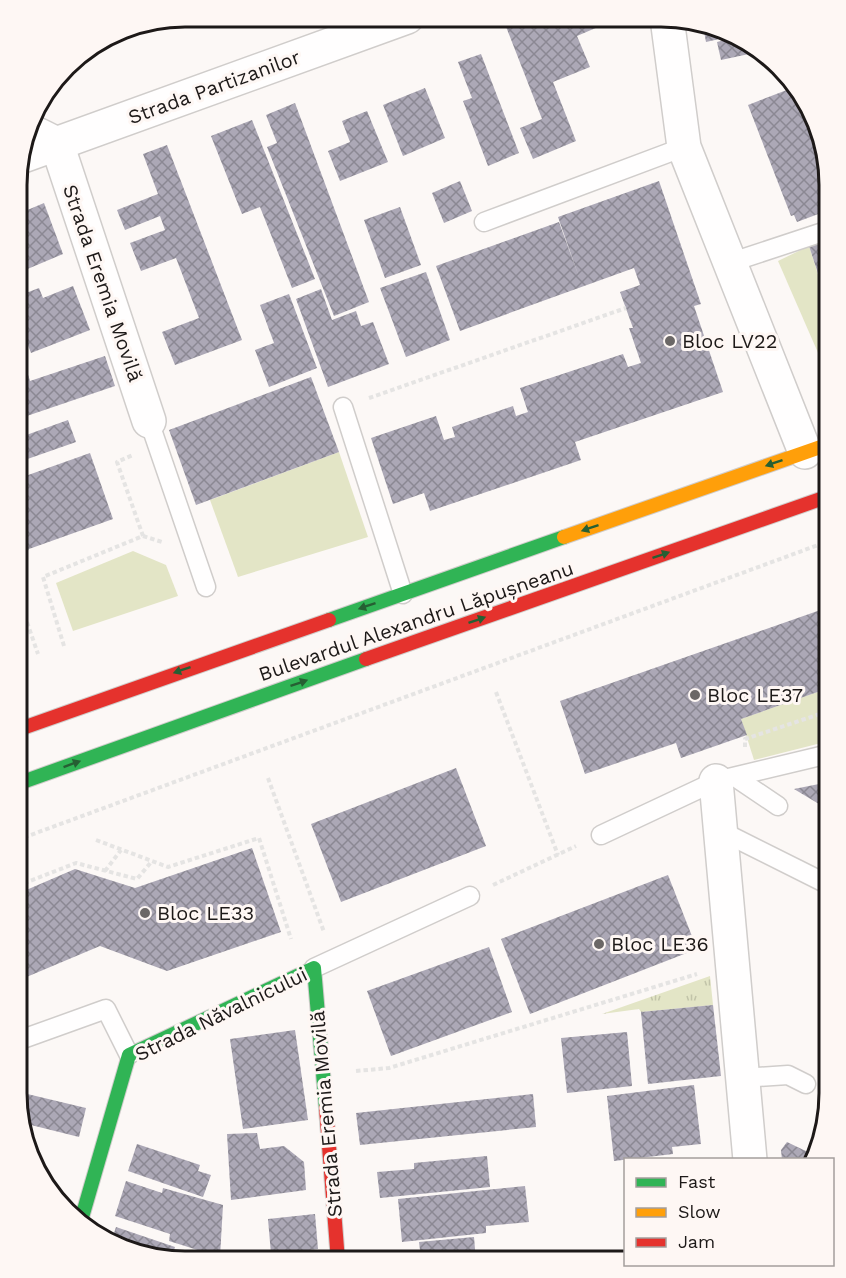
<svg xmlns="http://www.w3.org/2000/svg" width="846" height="1278" viewBox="0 0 846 1278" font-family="'Work Sans',sans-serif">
  <defs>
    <pattern id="grass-tufts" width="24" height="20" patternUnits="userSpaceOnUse" patternTransform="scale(1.5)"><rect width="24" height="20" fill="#e3e5c6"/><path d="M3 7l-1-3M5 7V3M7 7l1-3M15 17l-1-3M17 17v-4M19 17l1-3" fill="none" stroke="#c2c4a9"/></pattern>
    <pattern id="building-cross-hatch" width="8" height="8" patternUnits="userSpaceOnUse" patternTransform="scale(1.5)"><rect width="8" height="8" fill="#aca8b6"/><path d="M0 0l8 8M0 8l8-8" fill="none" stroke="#8b8893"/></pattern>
  </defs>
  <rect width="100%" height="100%" fill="#fcf8f6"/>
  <!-- grass -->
  <polygon fill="url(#grass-tufts)" points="710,976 713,1005 641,1012 639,1009 602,1014"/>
  <!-- garden -->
  <g fill="#e3e5c6">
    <polygon points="809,246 829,309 829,378 778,261"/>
    <polygon points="339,452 368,537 238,577 210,500"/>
    <polygon points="133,551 166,565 178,596 73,631 56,583"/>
    <polygon points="829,688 829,741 754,760 741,719"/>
  </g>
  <!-- building -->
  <g fill="url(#building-cross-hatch)">
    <polygon points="217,17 237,17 236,23"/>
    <polygon points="239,17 268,17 265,26"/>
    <polygon points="507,17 527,18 529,21 538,18 619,18 577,36 590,67 553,82 576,141 533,159 520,128 542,119 503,19"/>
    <polygon points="164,20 162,26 150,22 158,21"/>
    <polygon points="703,26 719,33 728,37 706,42"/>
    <polygon points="732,38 755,48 763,51 721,60 717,42"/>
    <polygon points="481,54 519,153 488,166 463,101 472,98 458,62"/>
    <polygon points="425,88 445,138 403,156 383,105"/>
    <polygon points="792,88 817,120 830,185 829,210 797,222 794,215 791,216 748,105"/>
    <polygon points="295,103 369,302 334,316 267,147 277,143 266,115"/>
    <polygon points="367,111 388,162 340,181 328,151 350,142 342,121"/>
    <polygon points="252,120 315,279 292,288 260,207 242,214 211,136"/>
    <polygon points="167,145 242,340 175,365 162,332 199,318 176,258 141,271 130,243 165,230 160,216 125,230 117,210 158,194 143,154"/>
    <polygon points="460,181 472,211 444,223 432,193"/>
    <polygon points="659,181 701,304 694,306 723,392 575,442 581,460 430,511 424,493 393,504 371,438 436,416 444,440 455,437 452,427 513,406 516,416 528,412 520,388 623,354 628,367 641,363 629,328 633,328 620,292 640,285 634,268 460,331 436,266 559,222 579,277 558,217"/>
    <polygon points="44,203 63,254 18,273 18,214"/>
    <polygon points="400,207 421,265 385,278 364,220"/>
    <polygon points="829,239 829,307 809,246"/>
    <polygon points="426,272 450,340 406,357 380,288"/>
    <polygon points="73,286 90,330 31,353 18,320 18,296 39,288 43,298"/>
    <polygon points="321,289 332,320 356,311 361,326 373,322 389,364 328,387 296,299"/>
    <polygon points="289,294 317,368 269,387 255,350 274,343 260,305"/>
    <polygon points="18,342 30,381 105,356 115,386 18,419"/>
    <polygon points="311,377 339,452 196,505 169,430"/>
    <polygon points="68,420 76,442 19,462 18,438"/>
    <polygon points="90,453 113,519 29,549 17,568 17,479"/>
    <polygon points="829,607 829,688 741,719 747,735 681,758 676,743 585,774 560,701"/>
    <polygon points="456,768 486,846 341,902 311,824"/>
    <polygon points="829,782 829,810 794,789"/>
    <polygon points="252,848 281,932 167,971 100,946 17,981 17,894 75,869 135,888"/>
    <polygon points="668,875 697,949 530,1014 501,939"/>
    <polygon points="489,947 512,1012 391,1056 367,991"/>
    <polygon points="713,1005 721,1076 648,1084 641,1012"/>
    <polygon points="295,1030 308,1120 243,1129 230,1039"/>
    <polygon points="627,1032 632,1086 567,1093 561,1038"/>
    <polygon points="694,1085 701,1144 672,1147 673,1154 614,1161 607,1096"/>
    <polygon points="19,1092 86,1108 79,1137 23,1123 18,1099"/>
    <polygon points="533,1094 536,1127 360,1145 356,1113"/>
    <polygon points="257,1133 260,1149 284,1146 304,1162 306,1190 231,1200 227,1134"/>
    <polygon points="787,1142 812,1154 810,1160 782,1160 781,1150"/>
    <polygon points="137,1144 200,1165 198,1171 211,1175 203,1197 128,1171"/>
    <polygon points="487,1156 490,1187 380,1198 377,1172 414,1169 414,1163"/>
    <polygon points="126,1181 162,1193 163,1188 223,1205 220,1257 169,1241 170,1234 115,1216"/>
    <polygon points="525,1186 529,1222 486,1226 486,1233 402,1242 398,1199"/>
    <polygon points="315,1214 318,1249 271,1254 268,1219"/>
    <polygon points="116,1227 175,1247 171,1260 164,1260 112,1239"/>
    <polygon points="474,1237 476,1261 375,1261 374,1254 420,1250 419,1242"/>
  </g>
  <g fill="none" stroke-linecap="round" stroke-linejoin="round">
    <defs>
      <g id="lane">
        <polyline points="484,222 684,147"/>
        <polyline points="729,263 829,230"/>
        <polyline points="343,407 403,594"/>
        <polyline points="149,421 206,587"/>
        <polyline points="735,777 778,806"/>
        <polyline points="721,831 829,885"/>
        <polyline points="601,835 716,781 829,754"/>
        <polyline points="314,968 470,896"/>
        <polyline points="17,1041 106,1009 129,1055"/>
        <polyline points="743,1078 788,1075 806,1084"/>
      </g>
      <g id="street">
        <polyline points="667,18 684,147 805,452"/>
        <polyline points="39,135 57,144 149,421"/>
        <polyline points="20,157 407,17"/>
        <polyline points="716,781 750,1160"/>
      </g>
      <g id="fast">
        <polyline points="329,620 564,537"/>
        <polyline points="17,784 366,659"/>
        <polyline points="80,1224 129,1055 314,968 326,1108"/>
      </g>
      <polyline id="slow" points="564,537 829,444"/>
      <g id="jam">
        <polyline points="366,659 829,496"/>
        <polyline points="17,730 329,620"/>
        <polyline points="326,1108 338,1261"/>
      </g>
    </defs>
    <!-- lane casing -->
    <use href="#lane" stroke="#d0cdcb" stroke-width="21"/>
    <!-- street casing -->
    <use href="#street" stroke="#d0cdcb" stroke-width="36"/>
    <!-- fast casing -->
    <use href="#fast" stroke="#d0cdcb" stroke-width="16"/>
    <!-- slow casing -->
    <use href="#slow" stroke="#d0cdcb" stroke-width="16"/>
    <!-- jam casing -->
    <use href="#jam" stroke="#d0cdcb" stroke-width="16"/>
    <!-- path -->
    <g stroke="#e5e4e3" stroke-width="4" stroke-dasharray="4.5 3" stroke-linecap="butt">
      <polyline points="369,398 626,308"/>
      <polyline points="143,536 162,542"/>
      <polyline points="17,604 19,599 38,654"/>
      <polyline points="64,646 43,577 143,536 117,462 133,455"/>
      <polyline points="496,692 558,855"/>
      <polyline points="745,747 745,739 829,711"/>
      <polyline points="268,778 324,932"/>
      <polyline points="17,840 829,541"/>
      <polyline points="96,840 168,867 259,838 291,939"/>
      <polyline points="105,871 121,850"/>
      <polyline points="493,885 576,846"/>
      <polyline points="17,886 76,863 137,879 152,861"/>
      <polyline points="356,1071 389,1068 697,974"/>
    </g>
    <!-- lane -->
    <use href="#lane" stroke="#fffefe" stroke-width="18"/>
    <!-- street -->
    <use href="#street" stroke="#fffefe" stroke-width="33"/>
    <!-- fast -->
    <use href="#fast" stroke="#30b455" stroke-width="14"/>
    <!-- slow -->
    <use href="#slow" stroke="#ff9f0a" stroke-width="14"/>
    <!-- jam -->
    <use href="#jam" stroke="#e5322d" stroke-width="14"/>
  </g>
  <!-- one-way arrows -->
  <defs><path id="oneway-solid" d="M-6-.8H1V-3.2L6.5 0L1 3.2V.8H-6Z" transform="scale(1.5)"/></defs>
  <g fill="#265f33">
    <use href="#oneway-solid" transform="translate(774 463) rotate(161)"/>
    <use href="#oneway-solid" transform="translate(590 528) rotate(161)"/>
    <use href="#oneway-solid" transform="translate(661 555) rotate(-19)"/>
    <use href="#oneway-solid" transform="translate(367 606) rotate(161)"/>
    <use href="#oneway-solid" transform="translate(477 620) rotate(-19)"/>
    <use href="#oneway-solid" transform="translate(182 670) rotate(161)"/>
    <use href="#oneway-solid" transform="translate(299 683) rotate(-19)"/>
    <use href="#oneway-solid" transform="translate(72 764) rotate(-20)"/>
  </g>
  <!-- markers -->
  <g fill="#6b6766" stroke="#fef7f4" stroke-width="2">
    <circle cx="670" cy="341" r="6"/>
    <circle cx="695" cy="695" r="6"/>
    <circle cx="145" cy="913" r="6"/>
    <circle cx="599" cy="944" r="6"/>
  </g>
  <g text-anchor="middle" stroke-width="6" stroke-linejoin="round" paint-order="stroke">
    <!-- street labels -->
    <g font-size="20" fill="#1d1918" stroke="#fef7f4">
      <text transform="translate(214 87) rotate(-20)" y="7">Strada Partizanilor</text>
      <text transform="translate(103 283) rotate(71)" y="7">Strada Eremia Movilă</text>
      <text transform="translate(416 621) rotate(-19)" y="7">Bulevardul Alexandru Lăpușneanu</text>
      <text transform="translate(221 1014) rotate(-26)" y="7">Strada Năvalnicului</text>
      <text transform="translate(326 1114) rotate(-95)" y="7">Strada Eremia Movilă</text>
    </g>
    <!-- poi labels -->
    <g font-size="20" fill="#1d1918" stroke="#fef7f4" text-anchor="start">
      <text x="682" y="348">Bloc LV22</text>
      <text x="707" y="702">Bloc LE37</text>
      <text x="157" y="920">Bloc LE33</text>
      <text x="611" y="951">Bloc LE36</text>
    </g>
  </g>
  <!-- crop -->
  <path d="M0 0H846V1278H0ZM185 27H661A158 158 0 0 1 819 185V1093A158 158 0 0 1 661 1251H185A158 158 0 0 1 27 1093V185A158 158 0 0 1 185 27Z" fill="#fef7f4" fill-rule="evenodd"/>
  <path fill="none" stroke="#1d1918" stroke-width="3" d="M185 27H661A158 158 0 0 1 819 185V1093A158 158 0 0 1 661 1251H185A158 158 0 0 1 27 1093V185A158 158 0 0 1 185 27Z"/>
  <!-- legend -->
  <rect x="624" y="1158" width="210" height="108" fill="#fef7f4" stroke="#a49e9c" stroke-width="1.5"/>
  <rect x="636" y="1178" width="30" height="9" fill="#30b455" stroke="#a49e9c" stroke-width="1.5"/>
  <text x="678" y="1188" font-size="18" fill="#1d1918">Fast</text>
  <rect x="636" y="1208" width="30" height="9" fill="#ff9f0a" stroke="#a49e9c" stroke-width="1.5"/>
  <text x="678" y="1218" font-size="18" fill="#1d1918">Slow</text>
  <rect x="636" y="1238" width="30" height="9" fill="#e5322d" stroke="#a49e9c" stroke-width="1.5"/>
  <text x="678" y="1248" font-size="18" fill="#1d1918">Jam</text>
</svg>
